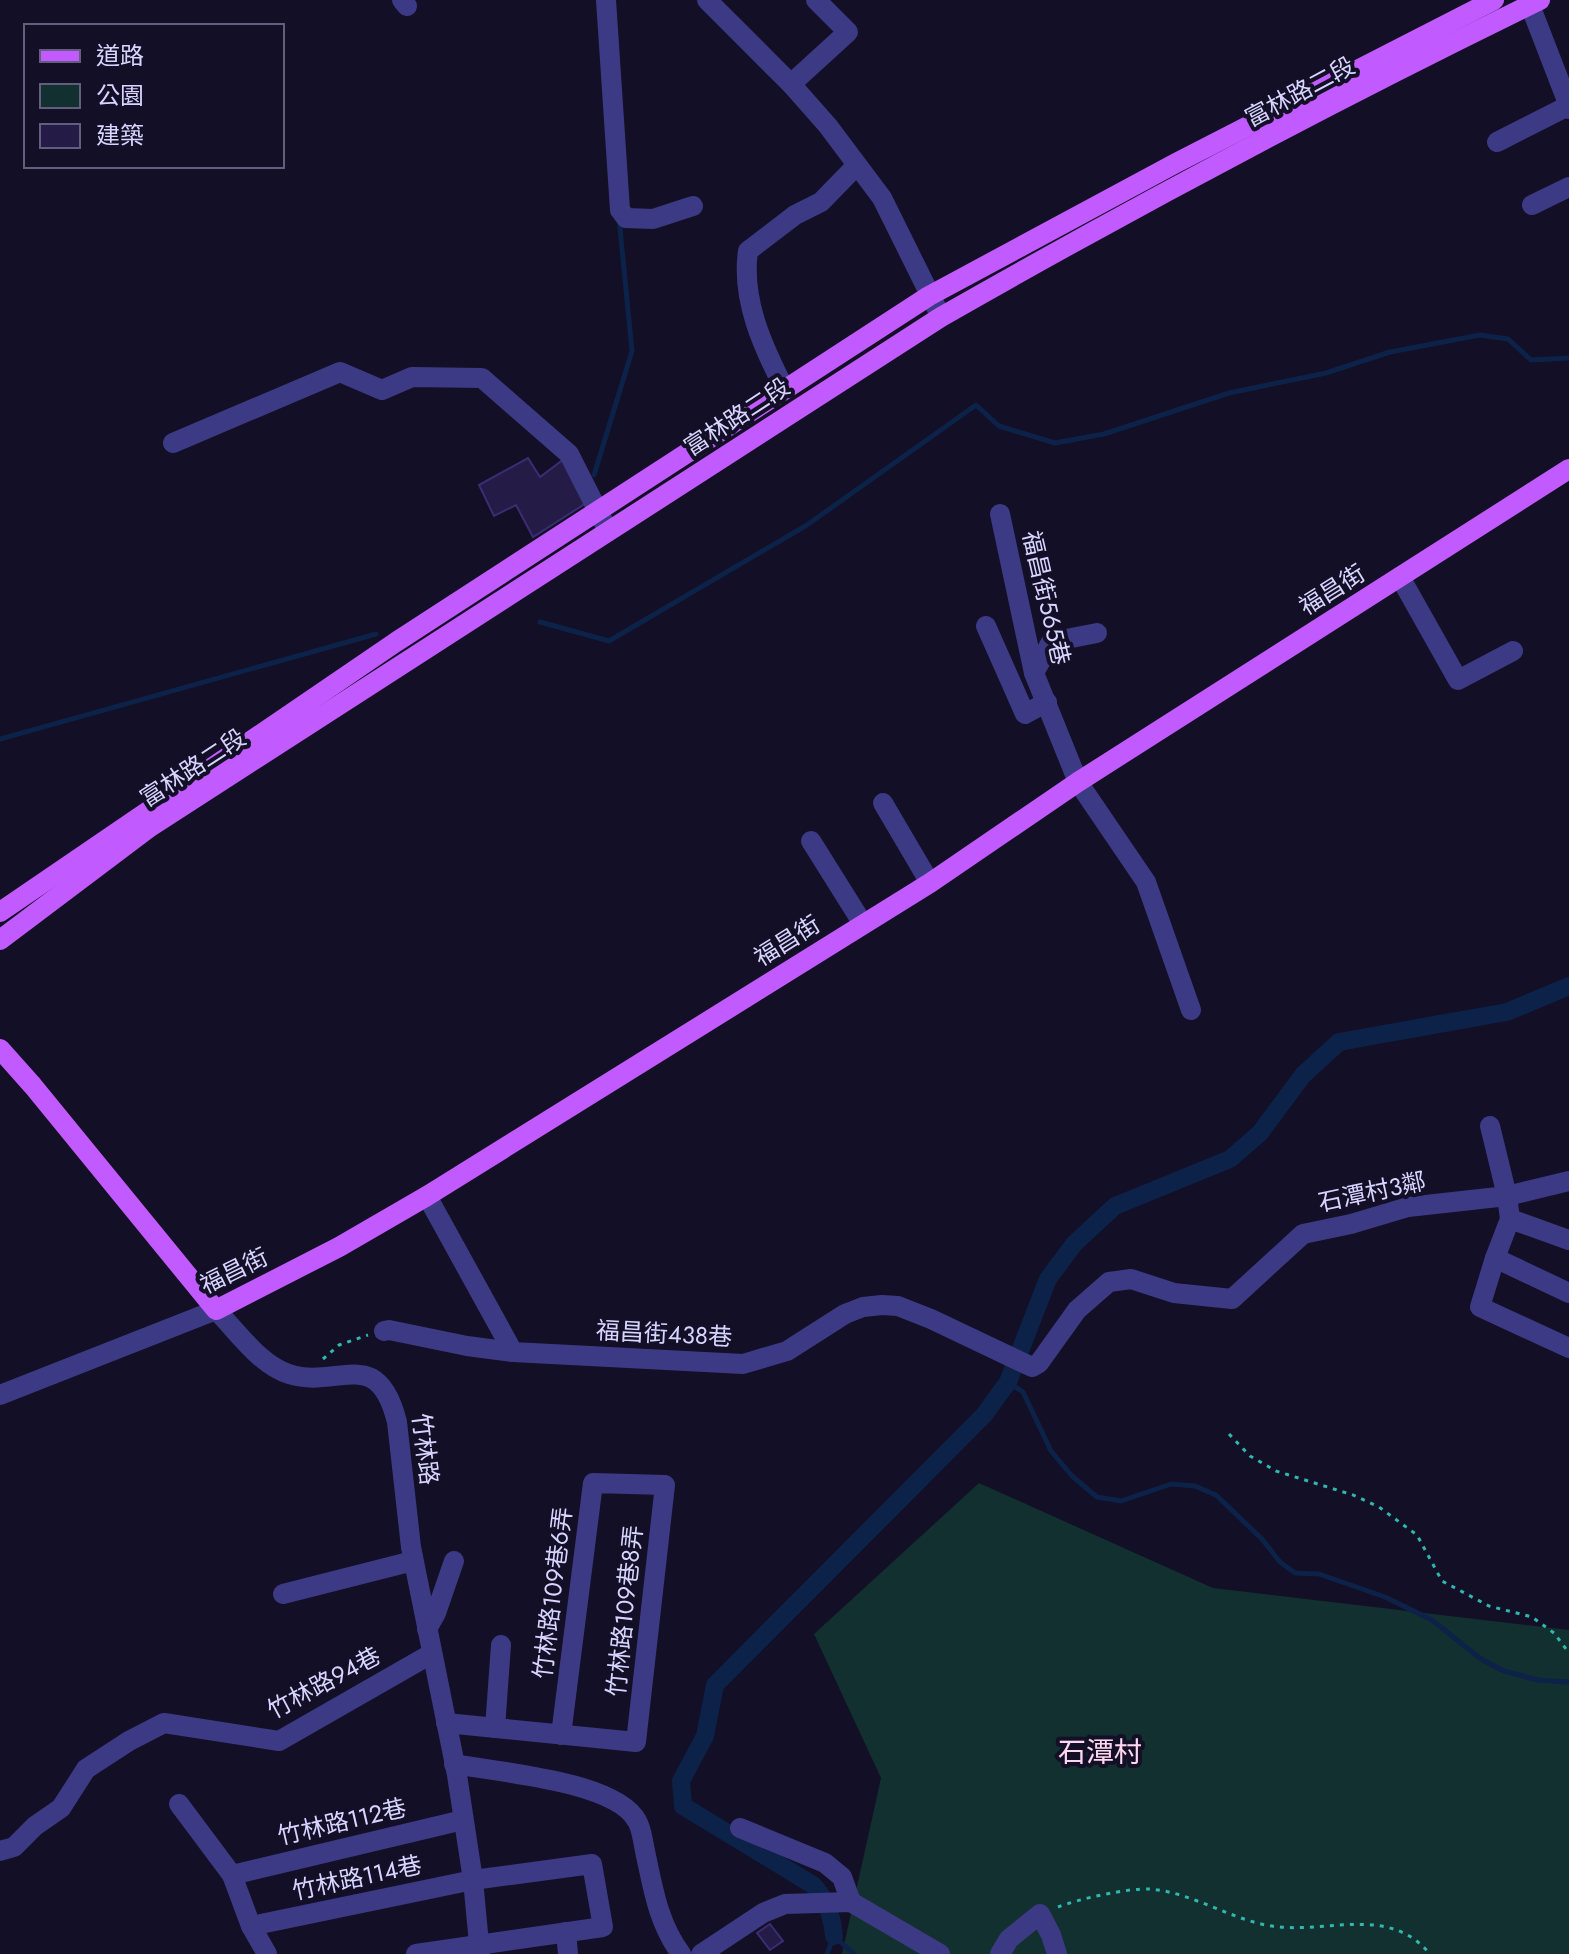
<svg xmlns="http://www.w3.org/2000/svg" width="1569" height="1954" viewBox="0 0 1569 1954" font-family="Jost,'Noto Sans TC',sans-serif">
  <rect width="100%" height="100%" fill="#130f26"/>
  <!-- green -->
  <polygon fill="#12302f" points="979,1483 1213,1588 1569,1630 1569,1954 842,1954 881,1778 814,1634"/>
  <g fill="none" stroke-linecap="round" stroke-linejoin="round">
    <!-- stream -->
    <g stroke="#0c2248" stroke-width="5">
      <polyline points="594,475 632,351 619,218"/>
      <polyline points="540,622 609,641 807,525 976,405 999,426 1055,443 1104,434 1229,393 1326,373 1390,352 1480,335 1508,339 1531,360 1569,358"/>
      <polyline points="0,739 376,634"/>
      <polyline points="1008,1382 1023,1392 1051,1451 1072,1476 1097,1497 1121,1501 1171,1484 1195,1486 1216,1495 1262,1539 1280,1562 1295,1573 1319,1574 1385,1597 1432,1620 1481,1659 1504,1671 1538,1680 1569,1682"/>
      <polyline points="827,1954 834,1936 854,1954"/>
    </g>
    <!-- canal -->
    <path stroke="#0c2248" stroke-width="18" d="M834,1936C832,1916 827,1900 813,1885L683,1806L681,1781L705,1736L715,1685L984,1415L1008,1382L1048,1279L1074,1244L1115,1206L1230,1159L1260,1133L1303,1075L1339,1042L1507,1012L1569,986"/>
  </g>
  <!-- building -->
  <g fill="#241b47" stroke="#3b2d73" stroke-width="2">
    <polygon points="528,458 540,477 564,459 591,500 533,537 516,505 494,516 479,485"/>
    <polygon points="770,1924 783,1941 770,1950 757,1933"/>
  </g>
  <g fill="none" stroke-linecap="round" stroke-linejoin="round">
    <!-- path -->
    <g stroke="#2fb8b0" stroke-width="3" stroke-dasharray="4 6" stroke-linecap="butt">
      <polyline points="323,1359 339,1345 368,1335"/>
      <polyline points="1229,1434 1250,1456 1276,1471 1353,1495 1379,1507 1417,1535 1442,1581 1489,1606 1532,1617 1554,1633 1569,1653"/>
      <path d="M1058,1907C1078,1899 1128,1888 1149,1889C1194,1892 1235,1923 1279,1927C1333,1932 1390,1906 1430,1954"/>
    </g>
    <!-- minor -->
    <g stroke="#3d3a85" stroke-width="20">
      <polyline points="402,0 407,6"/>
      <polyline points="606,0 620,210 626,218 653,219 693,206"/>
      <polyline points="707,0 791,84 828,126 882,198 941,317"/>
      <polyline points="1530,5 1569,106"/>
      <polyline points="791,84 848,32 816,0"/>
      <polyline points="1497,142 1568,106 1569,109"/>
      <polyline points="1532,205 1569,187"/>
      <path d="M785,390C763,347 741,300 748,251L795,215L821,202L856,166"/>
      <polyline points="173,443 340,372 382,390 412,377 482,378 569,454 604,523"/>
      <polyline points="1000,514 1034,673 1078,782 1146,882 1191,1010"/>
      <polyline points="1400,577 1458,680 1513,651"/>
      <polyline points="986,626 1025,714 1047,702"/>
      <polyline points="1034,673 1051,642 1097,633"/>
      <polyline points="883,803 930,883"/>
      <polyline points="811,841 863,924"/>
      <polyline points="1490,1126 1507,1196 1510,1219 1495,1258 1569,1293"/>
      <polyline points="427,1196 513,1352 743,1364 787,1351 845,1314 863,1307 882,1305 898,1306 931,1319 1032,1367 1039,1363 1077,1310 1109,1282 1131,1279 1174,1293 1232,1299 1303,1234 1351,1224 1408,1207 1507,1196 1569,1181"/>
      <polyline points="1510,1219 1569,1240"/>
      <polyline points="1495,1258 1480,1307 1569,1348"/>
      <polyline points="384,1331 389,1330 467,1346 513,1352"/>
      <path d="M0,1395L216,1310C237,1331 260,1365 289,1374C338,1390 377,1343 397,1422L411,1547L457,1775L473,1880L480,1954"/>
      <polyline points="283,1594 413,1561"/>
      <polyline points="427,1629 436,1613 454,1561"/>
      <polyline points="446,1723 636,1742 665,1485 593,1483 561,1735"/>
      <polyline points="495,1728 501,1645"/>
      <path d="M454,1764C497,1772 616,1781 637,1821C642,1829 643,1842 645,1851C653,1888 658,1923 681,1954"/>
      <polyline points="179,1804 232,1875 251,1926 267,1954"/>
      <polyline points="740,1828 825,1863 842,1877 851,1902"/>
      <polyline points="0,1851 14,1847 35,1826 61,1808 86,1769 129,1741 164,1723 279,1741 431,1654"/>
      <polyline points="232,1875 463,1820"/>
      <polyline points="251,1926 473,1880 592,1864 603,1927 416,1954"/>
      <polyline points="566,1932 568,1954"/>
      <polyline points="701,1954 763,1913 785,1904 851,1902 940,1954"/>
      <polyline points="1000,1954 1009,1939 1040,1914 1051,1935 1057,1954"/>
    </g>
    <!-- major -->
    <g stroke="#c25bff" stroke-width="20">
      <polyline points="0,912 396,642 929,296 1176,163 1494,0"/>
      <path d="M0,940L150,827L941,317C1137,205 1337,99 1540,0"/>
      <polyline points="0,1049 33,1086 216,1310 339,1247 427,1196 930,883 1078,782 1569,469"/>
    </g>
  </g>
  <g text-anchor="middle" stroke-width="8" stroke-linejoin="round" paint-order="stroke">
    <!-- street labels -->
    <g font-size="24" fill="#d9d4ff" stroke="#130f26">
      <text transform="translate(1300 92) rotate(-28)" y="8">富林路二段</text>
      <text transform="translate(737 417) rotate(-33)" y="8">富林路二段</text>
      <text transform="translate(1332 590) rotate(-32)" y="8">福昌街</text>
      <text transform="translate(1046 598) rotate(77)" y="8">福昌街565巷</text>
      <text transform="translate(193 768) rotate(-33)" y="8">富林路二段</text>
      <text transform="translate(787 941) rotate(-32)" y="8">福昌街</text>
      <text transform="translate(1372 1192) rotate(-12)" y="8">石潭村3鄰</text>
      <text transform="translate(234 1271) rotate(-26)" y="8">福昌街</text>
      <text transform="translate(664 1334) rotate(3)" y="8">福昌街438巷</text>
      <text transform="translate(425 1449) rotate(83)" y="8">竹林路</text>
      <text transform="translate(553 1593) rotate(-83)" y="8">竹林路109巷6弄</text>
      <text transform="translate(625 1611) rotate(-84)" y="8">竹林路109巷8弄</text>
      <text transform="translate(324 1683) rotate(-28)" y="8">竹林路94巷</text>
      <text transform="translate(342 1822) rotate(-13)" y="8">竹林路112巷</text>
      <text transform="translate(357 1878) rotate(-12)" y="8">竹林路114巷</text>
    </g>
    <!-- quarter labels -->
    <g font-size="28" fill="#ffd6f0" stroke="#130f26">
      <text x="1100" y="1762">石潭村</text>
    </g>
  </g>
  <!-- legend -->
  <rect x="24" y="24" width="260" height="144" fill="#130f26" stroke="#625e7d" stroke-width="2"/>
  <rect x="40" y="50" width="40" height="12" fill="#c25bff" stroke="#625e7d" stroke-width="2"/>
  <text x="96" y="64" font-size="24" fill="#d9d4ff">道路</text>
  <rect x="40" y="84" width="40" height="24" fill="#12302f" stroke="#625e7d" stroke-width="2"/>
  <text x="96" y="104" font-size="24" fill="#d9d4ff">公園</text>
  <rect x="40" y="124" width="40" height="24" fill="#241b47" stroke="#625e7d" stroke-width="2"/>
  <text x="96" y="144" font-size="24" fill="#d9d4ff">建築</text>
</svg>
